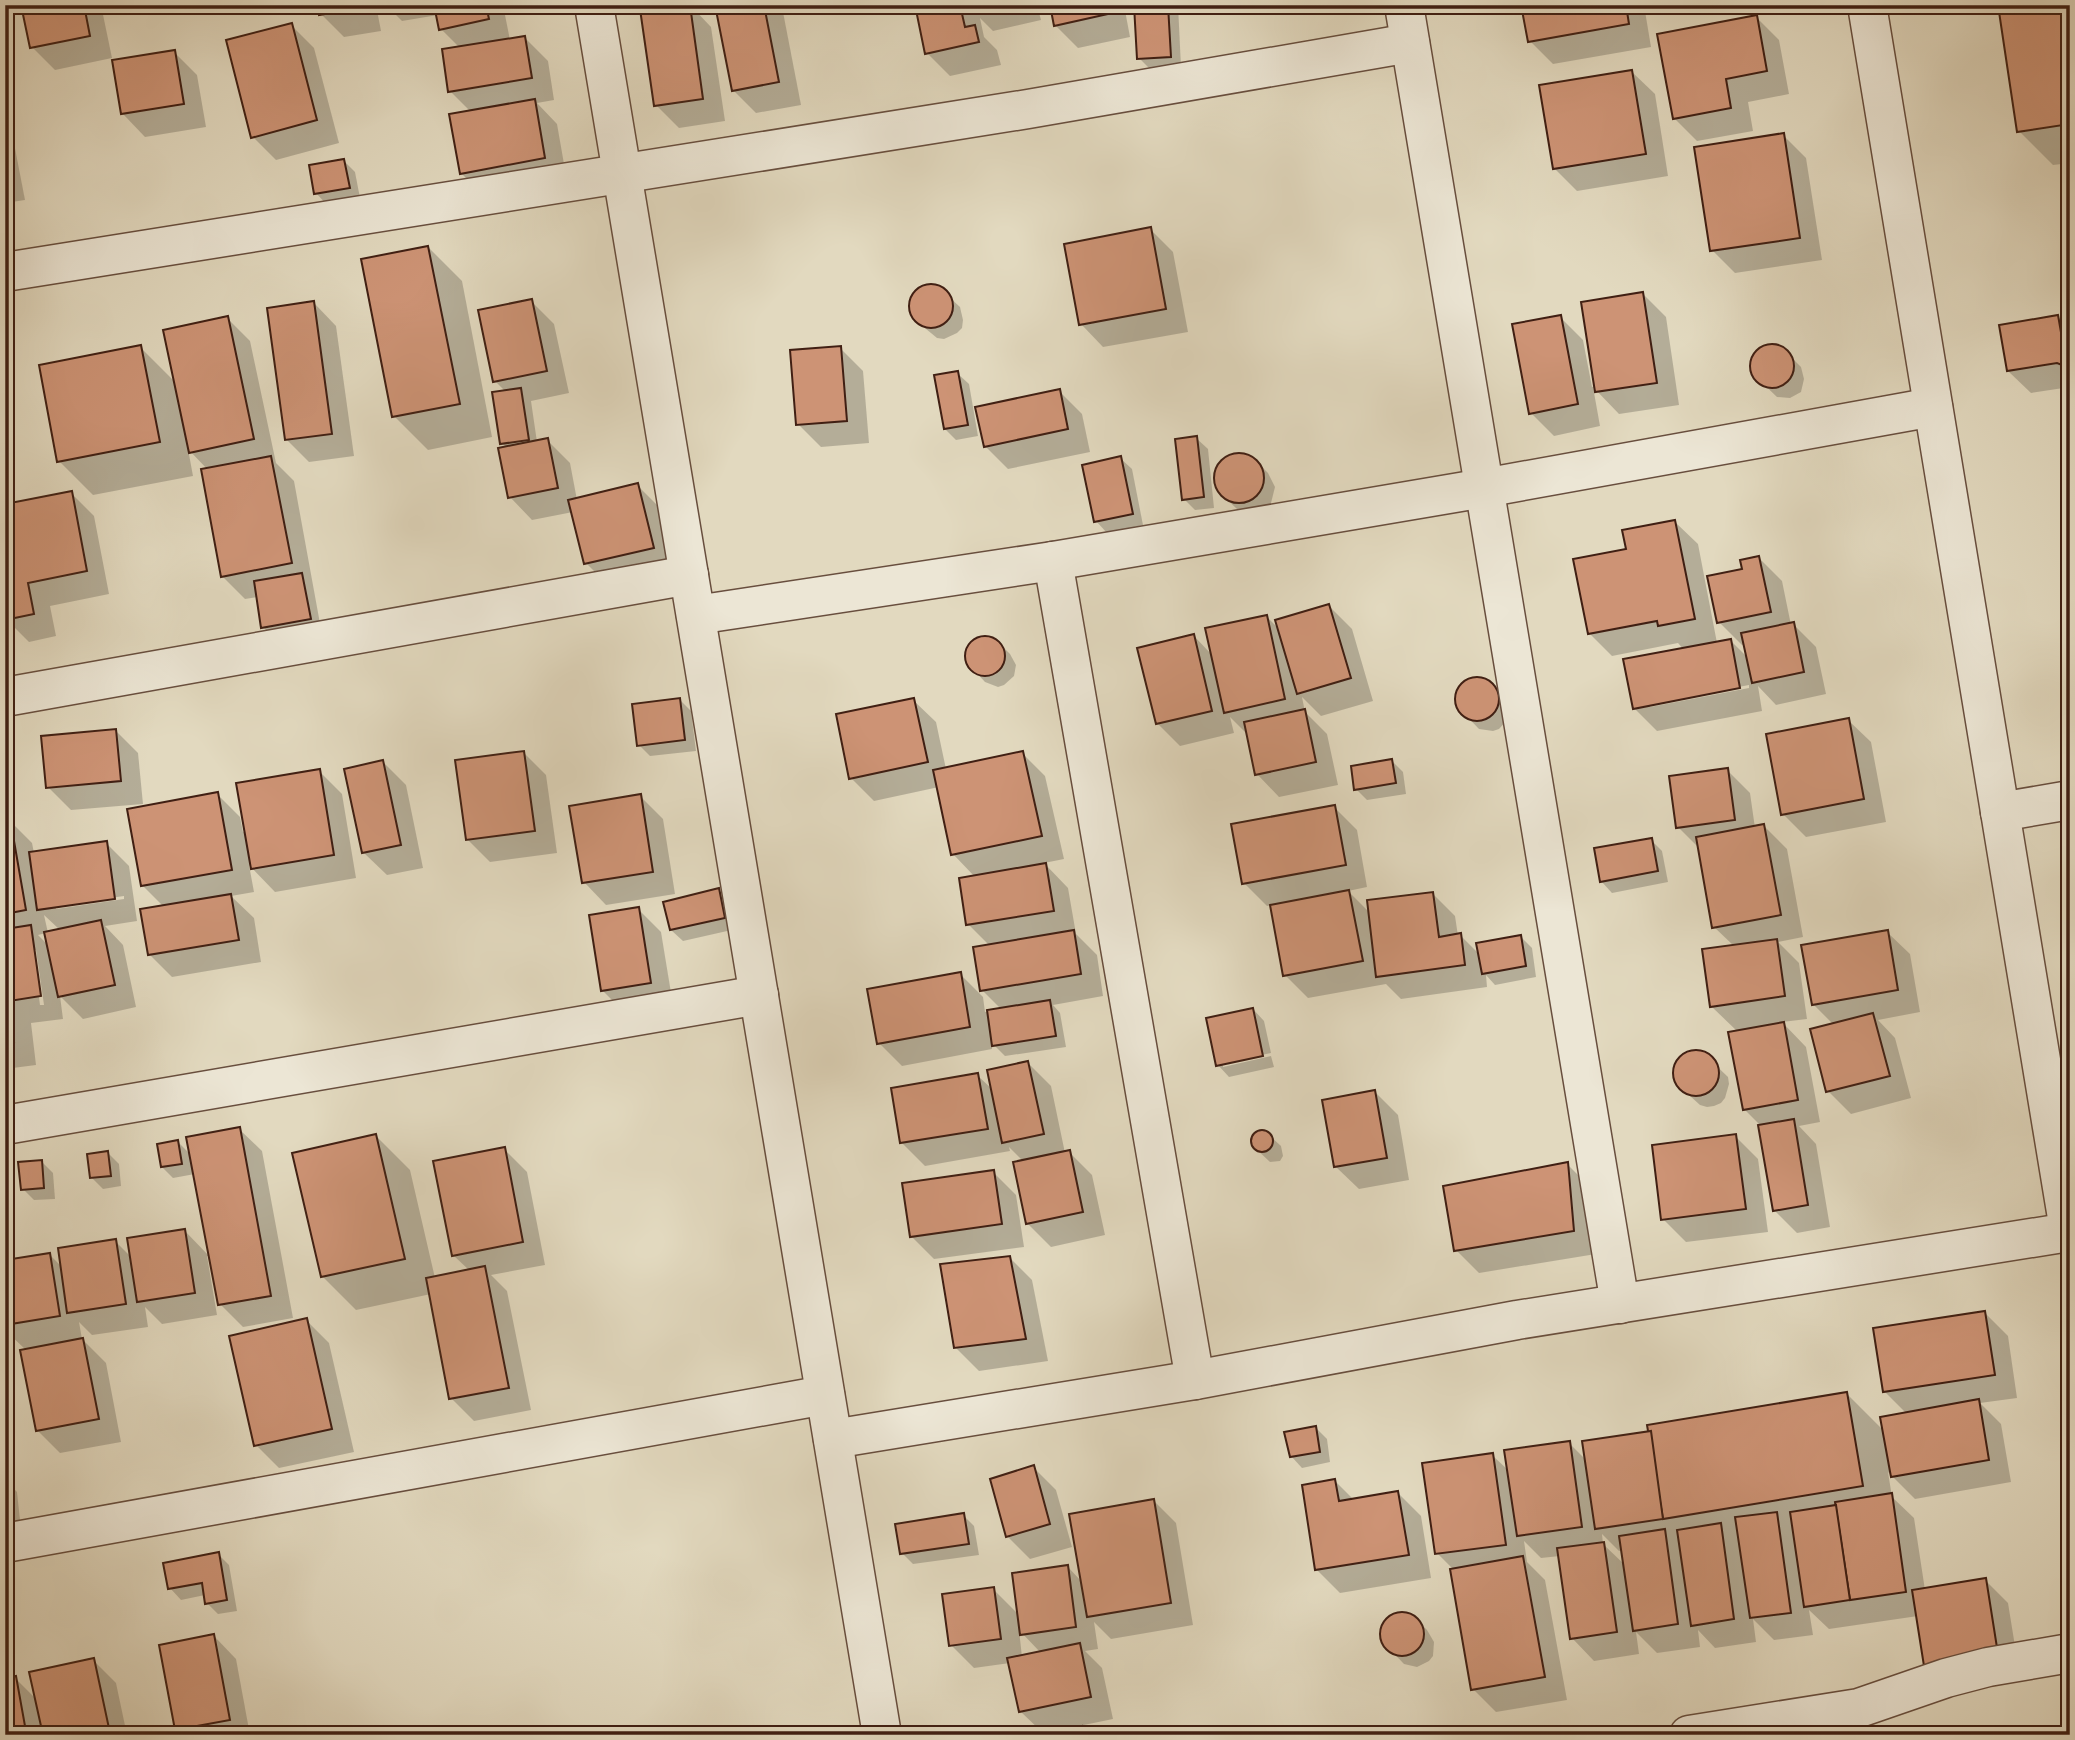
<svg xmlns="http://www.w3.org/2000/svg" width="2075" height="1740" viewBox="0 0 2075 1740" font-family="'Gentium Book Plus',serif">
  <rect width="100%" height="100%" fill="#e2d9bf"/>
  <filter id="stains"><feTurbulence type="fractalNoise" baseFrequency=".00286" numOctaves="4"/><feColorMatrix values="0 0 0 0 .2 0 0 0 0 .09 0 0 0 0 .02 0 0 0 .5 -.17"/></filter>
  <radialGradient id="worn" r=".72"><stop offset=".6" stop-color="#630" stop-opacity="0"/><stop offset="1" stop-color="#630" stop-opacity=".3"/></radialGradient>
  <!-- shadow -->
  <g fill="#0003" fill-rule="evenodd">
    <polygon points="23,5 101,5 112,58 55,70 32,47"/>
    <polygon points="319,5 376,5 381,31 344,37 321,14"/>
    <polygon points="386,5 503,5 510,40 525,38 548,61 554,100 537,103 557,124 567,181 484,196 461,173 471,112 450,91 460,48 441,29 438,15 402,21"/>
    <polygon points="690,5 711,27 725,121 679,128 656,105"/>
    <polygon points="717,5 776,5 783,12 801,105 756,113 733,90"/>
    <polygon points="917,5 1037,5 1041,20 993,31 980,18 984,37 997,50 1001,65 950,76 927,53"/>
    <polygon points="1051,5 1124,5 1130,37 1078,48 1055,25"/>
    <polygon points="1136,5 1178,5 1181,67 1150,69 1139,58"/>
    <polygon points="1523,5 1644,5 1651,47 1553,64 1530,41"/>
    <polygon points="2070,5 2070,163 2053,165 2019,131"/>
    <polygon points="1756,17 1779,40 1789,94 1748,102 1753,131 1697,141 1674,118"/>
    <polygon points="291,25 314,48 339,143 276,160 253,137"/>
    <polygon points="174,52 197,75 206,127 145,137 123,114"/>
    <polygon points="1632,72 1655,94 1668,176 1577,191 1554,168"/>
    <polygon points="5,109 8,112 25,200 5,203"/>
    <polygon points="1783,135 1806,158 1822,260 1735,273 1712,250"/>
    <polygon points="344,161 355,172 360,198 327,205 316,193"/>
    <polygon points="2070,209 2070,227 2067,223 2066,215"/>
    <polygon points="1150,229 1173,252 1188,332 1103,347 1081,324"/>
    <polygon points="428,247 462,281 492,437 428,450 394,416"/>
    <polygon points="924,286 937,286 960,307 963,320 962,328 957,333 944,339 937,338 914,319 910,306 911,300 919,289"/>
    <polygon points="1643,294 1666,317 1679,405 1619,414 1593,387 1600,426 1554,436 1531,413 1560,317 1583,340 1592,387 1596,386"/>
    <polygon points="531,301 554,324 569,393 531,401 537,442 547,440 570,463 577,500 637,485 660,508 676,571 609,586 586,563 573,512 532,520 510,497 507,448 502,443 506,392 495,381"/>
    <polygon points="314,303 336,326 354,456 309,462 286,439"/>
    <polygon points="2058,317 2070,329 2070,387 2031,393 2008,371"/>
    <polygon points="227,318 250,341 276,463 294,481 321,629 274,638 263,627 258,597 245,599 222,576 208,470 188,449 193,476 93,495 59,461 140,347 176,383"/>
    <polygon points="1771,346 1784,350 1801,367 1804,379 1801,392 1790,398 1777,397 1755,376 1752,370 1752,363 1759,352"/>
    <polygon points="840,348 863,371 869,443 821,447 798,424"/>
    <polygon points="957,373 969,384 978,436 956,440 945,429"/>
    <polygon points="1059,391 1082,414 1090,452 1008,469 985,446"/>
    <polygon points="1196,438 1208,449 1214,508 1195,510 1184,499"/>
    <polygon points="1234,454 1242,454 1256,461 1268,473 1275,487 1271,503 1267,509 1252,514 1237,509 1219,492 1216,485 1217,469 1221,462"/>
    <polygon points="1120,458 1132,469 1143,525 1107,533 1096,521"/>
    <polygon points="71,493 94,516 109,594 50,606 56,636 29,642 6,619"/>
    <path d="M1675,522L1698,544L1717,643L1731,641L1748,658L1745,644L1742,645L1719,622L1744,570L1759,558L1782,581L1791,625L1793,624L1816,647L1826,694L1776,705L1758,686L1762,711L1657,731L1634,708L1684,650L1678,643L1612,656L1589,633L1628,550ZM1749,685V688L1650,707V704Z"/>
    <polygon points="1329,606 1352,629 1373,701 1321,716 1302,697 1305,712 1327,734 1338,785 1279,797 1257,774 1248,735 1230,717 1234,733 1180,746 1157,723 1194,636 1213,656 1267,617 1280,630"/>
    <polygon points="981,637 987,637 998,642 1010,654 1016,665 1014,676 1004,685 998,687 985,682 974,670 967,660 966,654 971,644"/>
    <polygon points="1470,679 1484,679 1506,699 1508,719 1499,729 1493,731 1479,729 1458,707 1456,693 1459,687"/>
    <polygon points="680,700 691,711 696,751 650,756 639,745"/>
    <polygon points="913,700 936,722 946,769 1022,753 1045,776 1064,859 1044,863 1068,888 1076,934 1097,955 1103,996 1053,1005 1060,1013 1066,1047 1005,1056 991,1042 992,1049 902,1066 879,1043 960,974 983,997 985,1012 1002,1010 982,990 990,946 968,924 975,877 953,854 939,787 874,801 851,778"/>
    <polygon points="1848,720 1871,742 1886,822 1806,837 1783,814"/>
    <polygon points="115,730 138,753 143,804 71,810 48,787"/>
    <polygon points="523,752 546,775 557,853 490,862 467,839"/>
    <polygon points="1392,761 1403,772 1406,794 1367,800 1356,789"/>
    <polygon points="383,762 406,785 423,868 387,875 364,853"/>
    <polygon points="1727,770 1750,793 1755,828 1764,826 1787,849 1803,937 1778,942 1799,963 1807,1019 1782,1022 1806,1047 1820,1122 1799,1126 1816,1144 1830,1227 1797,1233 1774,1210 1760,1125 1744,1109 1738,1032 1712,1007 1734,946 1714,927 1700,849 1678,827"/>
    <polygon points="319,771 342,794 356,878 275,892 249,865 254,892 231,896 254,918 261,962 172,977 149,954 164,907 142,885 217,794 240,817 243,832 246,831"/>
    <polygon points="640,796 663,819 675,894 606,905 584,882"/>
    <polygon points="1334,807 1357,830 1367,887 1348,891 1370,913 1432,893 1455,916 1458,936 1460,935 1480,955 1521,937 1532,948 1536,977 1495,985 1486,975 1487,987 1401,999 1386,984 1308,998 1285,975 1272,905 1267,906 1244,883"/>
    <path d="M9,820L32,843L34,853L106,843L129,866L137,921L105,926L123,945L136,1007L83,1019L60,996L63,1019L31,1023L36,1065L5,1069V821ZM124,896V899L56,909V906ZM44,915L60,930L48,933ZM46,933L49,946L38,935ZM33,950H36L44,1005H40Z"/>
    <polygon points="1651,840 1662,851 1668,882 1612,893 1601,881"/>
    <polygon points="719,890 730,901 736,929 683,941 671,930"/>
    <polygon points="638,909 661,932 673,1005 625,1013 602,990"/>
    <polygon points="1887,932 1910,954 1920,1012 1878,1020 1895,1038 1911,1098 1851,1114 1828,1091 1834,1025 1813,1004"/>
    <polygon points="1253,1009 1264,1021 1271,1053 1223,1063 1223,1067 1271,1056 1274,1067 1229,1077 1218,1065"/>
    <polygon points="1699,1052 1705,1055 1728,1077 1729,1084 1725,1098 1721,1103 1714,1106 1707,1107 1700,1105 1678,1085 1675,1071 1677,1065 1686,1055"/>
    <polygon points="1028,1063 1051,1086 1065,1153 1069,1152 1092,1175 1105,1235 1051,1247 1028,1224 1023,1161 1009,1147 1010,1151 925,1166 902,1143 977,1075 993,1090"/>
    <polygon points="1375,1092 1398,1115 1409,1180 1359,1189 1336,1167"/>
    <polygon points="239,1129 262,1151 293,1318 243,1327 220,1304 195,1174 173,1178 162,1167 178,1142 192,1156"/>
    <polygon points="1263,1132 1269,1135 1281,1146 1283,1156 1280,1161 1270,1162 1254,1147 1253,1141 1257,1133"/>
    <polygon points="376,1136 410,1170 435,1278 470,1271 453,1255 504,1149 527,1172 545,1265 491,1275 507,1291 531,1410 474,1421 451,1398 431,1294 356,1310 322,1276"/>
    <polygon points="1735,1136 1758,1159 1768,1232 1686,1242 1663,1219"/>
    <polygon points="108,1153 119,1164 121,1186 103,1189 92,1178"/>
    <polygon points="42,1162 53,1173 55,1199 34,1200 23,1189"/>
    <polygon points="1567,1164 1590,1187 1596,1254 1479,1273 1456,1250"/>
    <polygon points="993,1172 1016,1195 1024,1247 934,1259 911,1236"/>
    <polygon points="184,1230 209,1256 207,1256 217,1315 162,1324 145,1307 148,1327 92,1335 79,1322 82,1339 106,1363 121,1442 60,1453 37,1430 26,1350 5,1330 5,1262 49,1254 63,1268 115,1241 132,1258"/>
    <polygon points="1009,1257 1032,1280 1048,1361 979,1371 956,1348"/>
    <path d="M1985,1313L2008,1336L2017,1398L1980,1403L2001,1424L2011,1482L1915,1499L1888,1472L1892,1497L1914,1518L1925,1590L1985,1580L2008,1603L2020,1677L1918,1616L1829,1629L1809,1610L1813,1635L1774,1640L1753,1619L1756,1642L1715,1648L1698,1630L1700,1647L1657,1653L1636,1632L1639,1654L1594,1661L1572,1638L1560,1556L1541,1558L1524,1541L1527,1562L1545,1580L1567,1700L1496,1712L1473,1689L1452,1568L1437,1553L1492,1455L1509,1471L1569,1443L1587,1461L1650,1433L1847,1394L1884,1431L1907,1414L1884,1391ZM1602,1534L1619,1551L1623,1550L1625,1565L1603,1544Z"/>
    <polygon points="306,1320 329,1343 354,1452 279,1468 256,1445"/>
    <polygon points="5,1423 14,1463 5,1465"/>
    <polygon points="1316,1428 1327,1439 1330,1462 1302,1468 1291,1456"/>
    <polygon points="1033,1467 1056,1490 1072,1547 1030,1559 1007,1536"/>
    <polygon points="5,1479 17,1492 23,1548 5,1550"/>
    <polygon points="1335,1481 1354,1500 1398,1493 1421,1516 1431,1578 1340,1593 1317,1570"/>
    <path d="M1153,1500L1176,1523L1193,1625L1111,1639L1094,1622L1098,1649L1085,1651L1102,1668L1113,1719L1079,1726L1087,1735H1042L1044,1734L1020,1711L1010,1663L974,1668L951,1645L993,1589L1019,1615L1067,1566L1082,1582ZM1019,1630L1041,1653L1022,1657Z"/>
    <polygon points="963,1515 974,1526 979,1555 913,1564 902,1553"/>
    <polygon points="218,1554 229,1565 237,1611 218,1614 207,1603 205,1595 181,1600 170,1588"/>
    <polygon points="1402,1613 1415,1618 1427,1630 1434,1642 1433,1656 1429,1661 1417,1667 1404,1664 1383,1642 1381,1635 1384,1622 1389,1617"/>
    <polygon points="214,1636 236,1659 250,1735 182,1735 176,1729"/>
    <polygon points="5,1641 11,1667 5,1668"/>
    <polygon points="93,1660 116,1683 127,1735 5,1735 5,1680 15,1678 37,1700"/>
    <polygon points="1151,1730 1156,1735 1129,1735"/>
  </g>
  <!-- building -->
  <g fill="#cd9375" stroke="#401f13" stroke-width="2">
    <polygon points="21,5 84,5 90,36 30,48"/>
    <polygon points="317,5 358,5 359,8 319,15"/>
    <polygon points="434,5 486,5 489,19 439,30"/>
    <polygon points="669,5 690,5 703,99 654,106 640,9"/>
    <polygon points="715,5 764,5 779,82 732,91"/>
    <polygon points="915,5 960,5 965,27 975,25 979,42 925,54"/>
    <polygon points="1050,5 1106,5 1108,14 1054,26"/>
    <polygon points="1134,5 1168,5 1171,57 1137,59"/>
    <polygon points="1521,5 1626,5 1629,24 1528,42"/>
    <polygon points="1998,5 2070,5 2070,124 2017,132"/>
    <polygon points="1757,15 1767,71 1726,79 1731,108 1673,119 1657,34"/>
    <polygon points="292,23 317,120 251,138 226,40"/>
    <polygon points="525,36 532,78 448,92 442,49"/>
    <polygon points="175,50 184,104 121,114 112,60"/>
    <polygon points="1632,70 1646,154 1553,169 1539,85"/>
    <polygon points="535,99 545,158 460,174 449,114"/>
    <polygon points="1784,133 1800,238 1710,251 1694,147"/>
    <polygon points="344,159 350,188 314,194 309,165"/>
    <polygon points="1151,227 1166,309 1079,325 1064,244"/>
    <polygon points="428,246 460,404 392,417 361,259"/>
    <circle cx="931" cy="306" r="22"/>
    <polygon points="1643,292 1657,383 1595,392 1581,302"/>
    <polygon points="532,299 547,371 493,382 478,310"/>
    <polygon points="314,301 332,434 285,440 267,308"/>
    <polygon points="1561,315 1578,404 1529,414 1512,324"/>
    <polygon points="2058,315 2067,367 2057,363 2007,371 1999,325"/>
    <polygon points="228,316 254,439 189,453 163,330"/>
    <circle cx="1772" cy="366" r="22"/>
    <polygon points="141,345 160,442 57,462 39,365"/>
    <polygon points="841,346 847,421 796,425 790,350"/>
    <polygon points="958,371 968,425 944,429 934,375"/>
    <polygon points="521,388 529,440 500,444 492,392"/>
    <polygon points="1060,389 1068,429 984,447 975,407"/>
    <polygon points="1197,436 1204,497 1182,500 1175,439"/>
    <polygon points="548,438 558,488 508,498 498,448"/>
    <circle cx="1239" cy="478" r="25"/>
    <polygon points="271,456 292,563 221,577 201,469"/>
    <polygon points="1121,456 1133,514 1094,522 1082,465"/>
    <polygon points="638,483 654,548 584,564 568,500"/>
    <polygon points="72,491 87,571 28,583 34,614 5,620 5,504"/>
    <polygon points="1675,520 1695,619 1658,626 1657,621 1588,634 1573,559 1626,549 1622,530"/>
    <polygon points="1759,556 1771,612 1717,623 1707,576 1742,569 1740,560"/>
    <polygon points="302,573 311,619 261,628 254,581"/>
    <polygon points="1329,604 1351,678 1297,694 1275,620"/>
    <polygon points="1267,615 1285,699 1224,713 1205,628"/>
    <polygon points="1794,622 1804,672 1752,683 1741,633"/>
    <polygon points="1194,634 1212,711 1156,724 1137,648"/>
    <circle cx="985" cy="656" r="20"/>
    <polygon points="1731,639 1740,688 1633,709 1623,659"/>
    <circle cx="1477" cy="699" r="22"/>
    <polygon points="680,698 685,740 637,746 632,704"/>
    <polygon points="914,698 928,762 849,779 836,714"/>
    <polygon points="1305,709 1316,762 1255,775 1244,722"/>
    <polygon points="1849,718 1864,799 1781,815 1766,734"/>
    <polygon points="116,729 121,781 46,788 41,736"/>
    <polygon points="524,751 535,831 466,840 455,760"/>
    <polygon points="1023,751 1042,836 951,855 933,770"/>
    <polygon points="1392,759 1396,783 1354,790 1351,766"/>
    <polygon points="383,760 401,845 362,853 344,769"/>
    <polygon points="1728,768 1735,820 1676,828 1669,776"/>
    <polygon points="320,769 334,855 251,869 236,783"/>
    <polygon points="218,792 232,870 141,886 127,809"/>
    <polygon points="641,794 653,872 582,883 569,806"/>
    <polygon points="1335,805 1346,865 1242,884 1231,824"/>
    <polygon points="10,818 26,910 5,914 5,819"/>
    <polygon points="1764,824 1781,915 1712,928 1696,837"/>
    <polygon points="1652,838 1658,871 1600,882 1594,848"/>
    <polygon points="107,841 115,899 37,910 29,852"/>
    <polygon points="1046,863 1054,911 966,925 959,878"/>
    <polygon points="719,888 725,918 670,930 663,902"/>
    <polygon points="1349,890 1363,961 1283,976 1270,905"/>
    <polygon points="1433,892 1439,937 1461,933 1465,965 1376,977 1367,900"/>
    <polygon points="231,894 239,940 148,955 140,909"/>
    <polygon points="639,907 651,983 601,991 589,915"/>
    <polygon points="101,920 115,985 58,997 44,932"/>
    <polygon points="31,925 41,996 9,1001 14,1042 5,1044 5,929"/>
    <polygon points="1074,930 1081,974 980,991 973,947"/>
    <polygon points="1888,930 1898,990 1812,1005 1801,945"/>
    <polygon points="1521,935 1526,966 1482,974 1476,943"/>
    <polygon points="1777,939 1785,996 1710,1007 1702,949"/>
    <polygon points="961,972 970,1027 877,1044 867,989"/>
    <polygon points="1050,1000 1056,1036 992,1046 987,1010"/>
    <polygon points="1253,1008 1263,1056 1216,1066 1206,1018"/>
    <polygon points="1873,1013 1890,1076 1826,1092 1810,1029"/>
    <polygon points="1784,1022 1798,1100 1743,1110 1728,1032"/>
    <circle cx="1696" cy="1073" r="23"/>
    <polygon points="1028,1061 1044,1134 1002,1143 987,1070"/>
    <polygon points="978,1073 988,1129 900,1143 891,1088"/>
    <polygon points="1375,1090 1387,1158 1334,1167 1322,1100"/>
    <polygon points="1794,1119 1808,1205 1773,1211 1758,1125"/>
    <polygon points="240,1127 271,1296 218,1305 186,1137"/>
    <circle cx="1262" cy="1141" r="11"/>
    <polygon points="376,1134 405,1259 321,1277 292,1153"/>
    <polygon points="1736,1134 1746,1209 1661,1220 1652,1145"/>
    <polygon points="178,1140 182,1164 161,1167 157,1144"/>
    <polygon points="505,1147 523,1242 452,1256 433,1161"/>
    <polygon points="1070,1150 1083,1212 1026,1224 1013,1162"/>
    <polygon points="108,1151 111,1176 90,1178 87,1154"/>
    <polygon points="42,1160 44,1188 21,1190 18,1162"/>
    <polygon points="1568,1162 1574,1231 1454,1251 1443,1186"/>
    <polygon points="994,1170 1002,1224 910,1237 902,1183"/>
    <polygon points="185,1229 195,1293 137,1302 127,1238"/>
    <polygon points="116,1239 126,1304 67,1313 58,1248"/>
    <polygon points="50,1253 60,1316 5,1325 5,1260"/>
    <polygon points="1010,1256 1026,1339 954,1348 940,1264"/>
    <polygon points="485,1266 509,1388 449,1399 426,1278"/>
    <polygon points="1985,1311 1995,1375 1883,1392 1873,1328"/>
    <polygon points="307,1318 332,1429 254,1446 229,1336"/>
    <polygon points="83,1338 99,1419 36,1431 20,1350"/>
    <polygon points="1847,1392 1863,1486 1663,1519 1647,1425"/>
    <polygon points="1979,1399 1989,1460 1891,1477 1880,1417"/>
    <polygon points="1316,1426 1320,1452 1290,1457 1284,1432"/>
    <polygon points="1651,1431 1663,1519 1595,1529 1582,1441"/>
    <polygon points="1570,1441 1582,1527 1517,1536 1504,1450"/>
    <polygon points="1493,1453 1506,1545 1435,1554 1422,1463"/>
    <polygon points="1034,1465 1050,1524 1006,1537 990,1479"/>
    <polygon points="1335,1479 1339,1501 1398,1491 1409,1555 1315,1570 1302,1485"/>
    <polygon points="1892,1493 1906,1592 1850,1600 1835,1502"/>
    <polygon points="1154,1499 1171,1603 1087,1617 1069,1514"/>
    <polygon points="1836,1505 1850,1600 1804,1607 1790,1512"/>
    <polygon points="1777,1512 1791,1613 1750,1618 1735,1517"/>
    <polygon points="964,1513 969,1544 900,1554 895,1524"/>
    <polygon points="1721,1523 1734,1619 1691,1626 1677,1530"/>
    <polygon points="1665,1529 1678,1624 1633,1631 1619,1536"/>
    <polygon points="1604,1542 1617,1632 1570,1639 1557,1548"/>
    <polygon points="219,1552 227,1600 205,1604 202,1583 168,1589 163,1563"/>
    <polygon points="1523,1556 1545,1677 1471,1690 1450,1569"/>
    <polygon points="1068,1565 1076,1627 1020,1635 1012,1573"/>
    <polygon points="1986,1578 1998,1654 1924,1666 1912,1590"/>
    <polygon points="994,1587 1001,1639 949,1646 942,1594"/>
    <circle cx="1402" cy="1634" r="22"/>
    <polygon points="214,1634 230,1720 175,1730 159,1645"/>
    <polygon points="1080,1643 1091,1697 1019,1712 1007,1658"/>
    <polygon points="94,1658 110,1733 43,1735 29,1672"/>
    <polygon points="16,1676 25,1726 5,1730 5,1678"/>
    <polygon points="1082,1726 1083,1735 1031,1735"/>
  </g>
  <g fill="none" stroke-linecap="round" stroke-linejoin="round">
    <defs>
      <g id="minor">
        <polyline points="594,5 882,1735"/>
        <polyline points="1404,5 1620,1304"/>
        <polyline points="1867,5 2070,1236"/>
        <polyline points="5,272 1028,109 1410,43"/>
        <polyline points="1053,561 1195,1380"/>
        <polyline points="696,615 1053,561 1484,488 1933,407"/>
        <polyline points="5,697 689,575"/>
        <polyline points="2000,812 2070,800"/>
        <polyline points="5,1125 759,995"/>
        <polyline points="833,1439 1195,1380 1517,1320 2069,1232"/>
        <polyline points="5,1543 825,1395"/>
        <polyline points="1689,1735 1859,1708 1946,1678 1988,1667 2070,1653"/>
      </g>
    </defs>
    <!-- minor casing -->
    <use href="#minor" stroke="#684e3e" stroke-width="41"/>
    <!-- minor -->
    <use href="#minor" stroke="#ece6d5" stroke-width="38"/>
  </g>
  <!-- margin -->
  <rect width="2075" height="1740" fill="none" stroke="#e2d9bf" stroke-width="28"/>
  <rect x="7" y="7" width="2061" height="1726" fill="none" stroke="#401f13" stroke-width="3.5"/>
  <rect x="14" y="14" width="2047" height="1712" fill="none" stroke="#401f13" stroke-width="2"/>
  <rect width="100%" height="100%" filter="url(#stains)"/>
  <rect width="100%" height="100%" fill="url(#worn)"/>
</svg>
